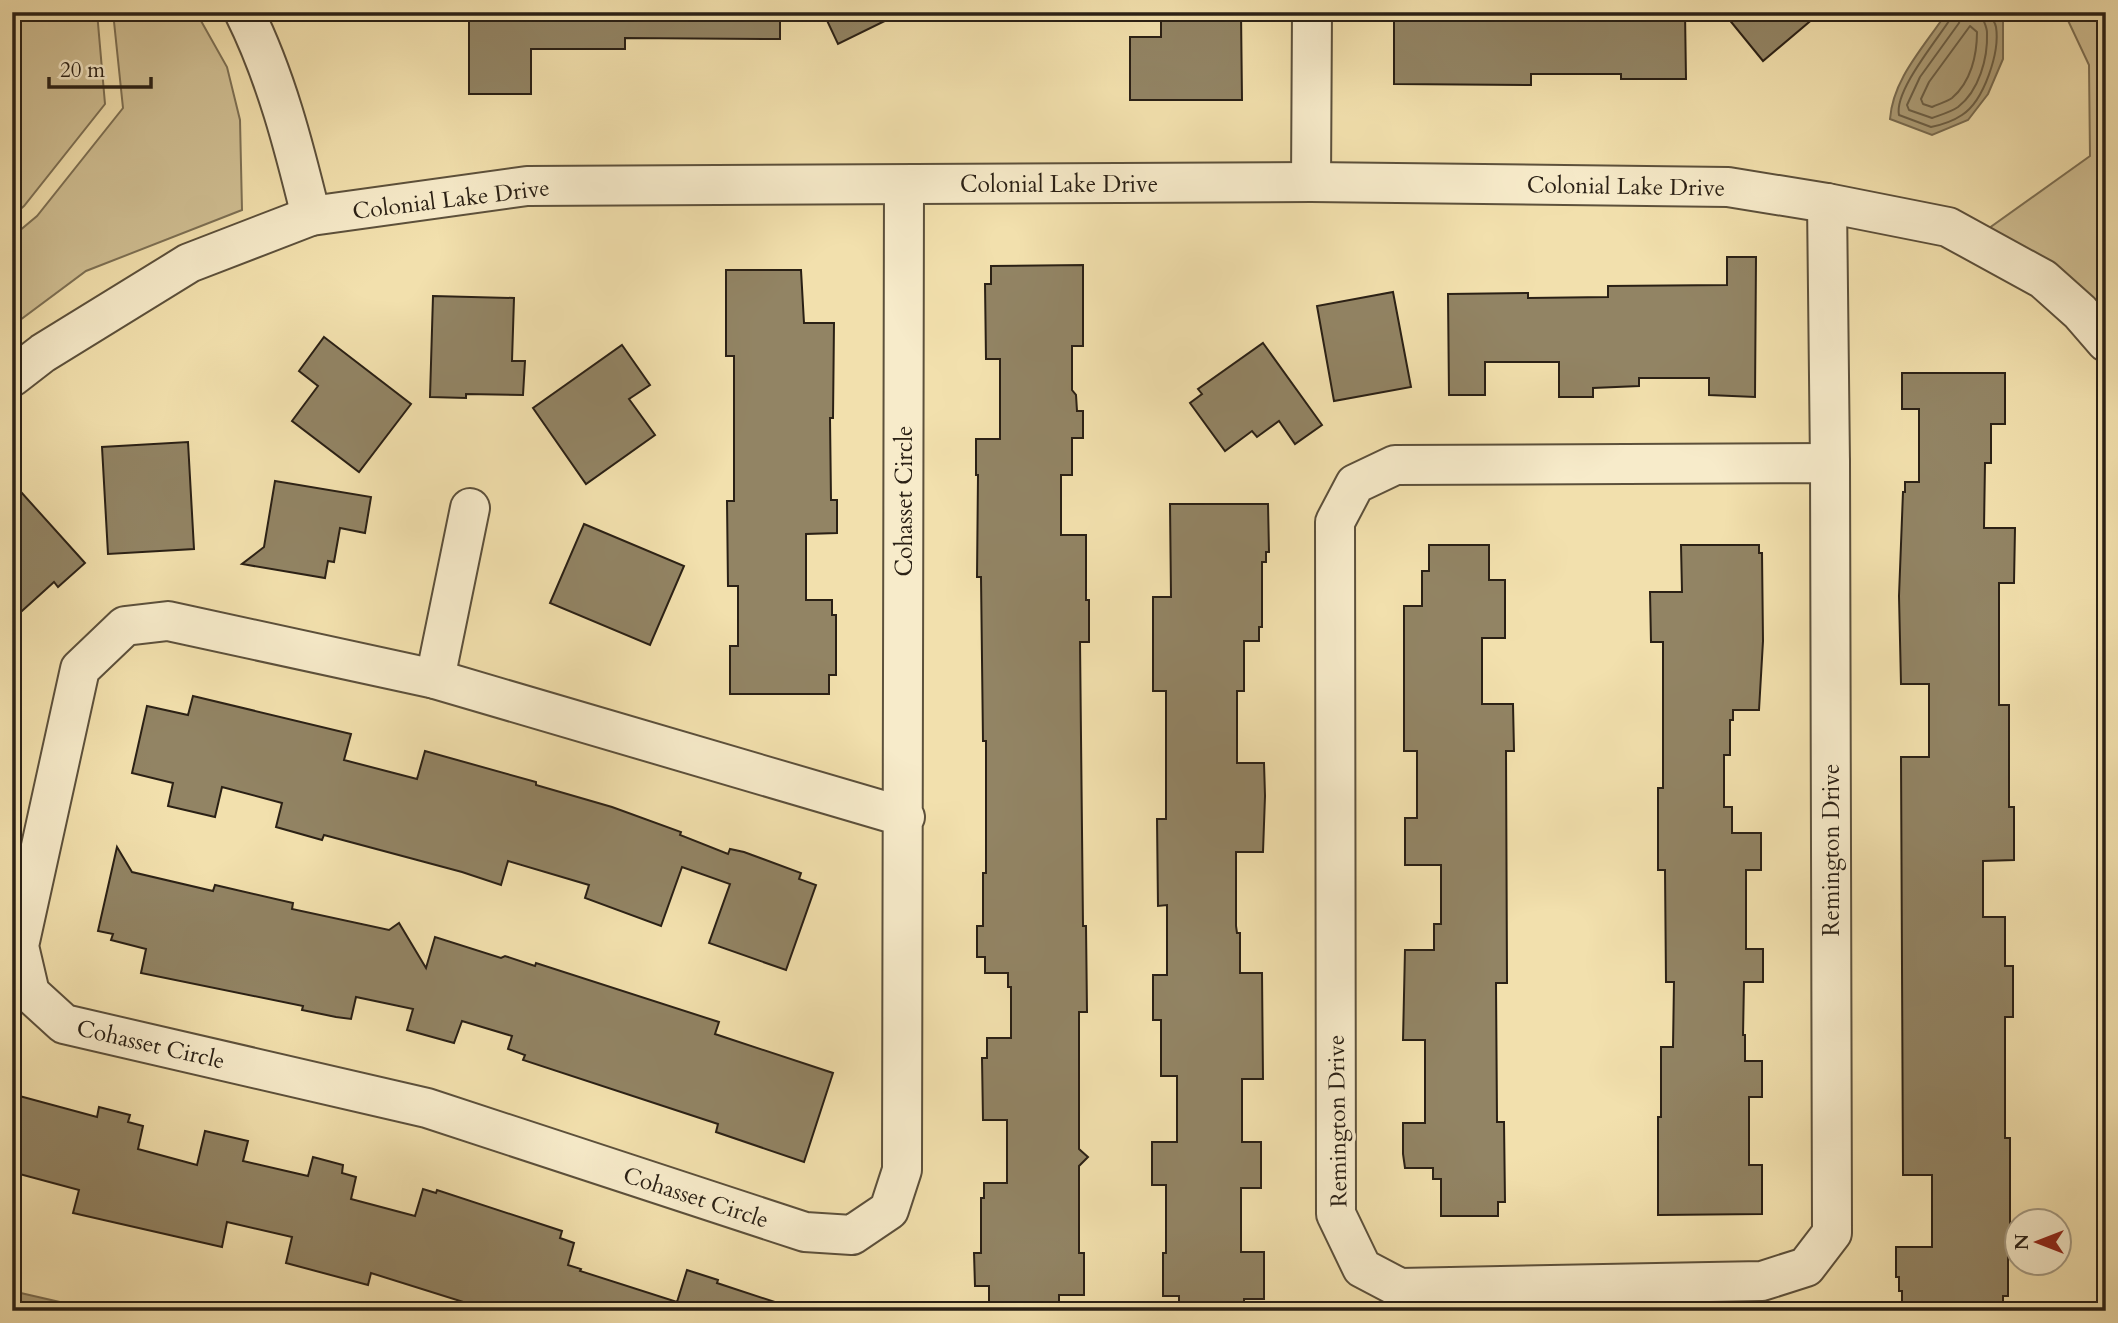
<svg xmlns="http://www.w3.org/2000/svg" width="2118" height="1323" viewBox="0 0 2118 1323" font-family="Cardo,serif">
  <rect width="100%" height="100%" fill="#f2e0ad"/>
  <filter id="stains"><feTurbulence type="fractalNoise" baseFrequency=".00286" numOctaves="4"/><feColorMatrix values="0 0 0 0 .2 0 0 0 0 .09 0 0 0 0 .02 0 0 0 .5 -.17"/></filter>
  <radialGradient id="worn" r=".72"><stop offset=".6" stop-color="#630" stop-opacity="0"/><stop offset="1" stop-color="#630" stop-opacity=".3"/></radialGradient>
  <!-- green -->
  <g fill="#d0bf93" stroke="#7d7054" stroke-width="2">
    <polygon points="12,12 97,12 105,104 24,206 12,216"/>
    <polygon points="113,12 196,12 227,67 240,120 242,210 86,271 12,326 12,237 37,216 123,108"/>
    <polygon points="2064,12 2106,12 2106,323 1978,236 2090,156 2089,65"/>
  </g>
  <!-- water -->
  <g fill="#ae9f79" stroke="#796c51" stroke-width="2">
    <path d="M1947,12H1986L2003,17V59L1988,94L1968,120L1932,135L1890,119C1893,78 1925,46 1947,12Z"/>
    <polygon points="12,1291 99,1311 12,1311"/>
  </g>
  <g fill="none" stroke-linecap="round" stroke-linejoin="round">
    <!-- shore -->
    <g stroke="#6c6047" stroke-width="2">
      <path d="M1952,12L1951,18C1937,40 1894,91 1899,115L1931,127C1941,125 1953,121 1962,115C1984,101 2000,52 1996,27C1995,21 1991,19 1990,12"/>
      <path d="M1961,12L1959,23L1920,77L1907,105L1909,110L1932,118C1940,115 1951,112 1958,107C1979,91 1988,58 1987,33C1987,25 1982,20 1981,12"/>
      <path d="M1970,26L1977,32C1977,55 1971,82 1952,98C1947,102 1938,104 1932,107L1923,104L1921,99L1929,82Z"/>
    </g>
  </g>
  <!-- building -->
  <g fill="#928464" stroke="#2a2015" stroke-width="2">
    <polygon points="469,12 780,12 780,39 625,38 625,49 531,49 531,94 469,94"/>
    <polygon points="823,12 903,12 838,44"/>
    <polygon points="1161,12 1241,12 1242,100 1130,100 1130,37 1161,37"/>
    <polygon points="1394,12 1685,12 1686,79 1621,79 1621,74 1531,74 1531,85 1394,84"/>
    <polygon points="1723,12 1821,12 1763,61"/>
    <polygon points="1727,257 1756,257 1755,397 1709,395 1709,378 1639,378 1639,386 1593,388 1593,397 1559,397 1559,362 1485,362 1485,395 1449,395 1448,294 1528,293 1528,298 1608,297 1608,286 1727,285"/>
    <polygon points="1083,265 1083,346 1072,346 1072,390 1076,395 1077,411 1083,411 1083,438 1072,438 1072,475 1061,475 1061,535 1086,535 1086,600 1089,600 1089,642 1080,642 1083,926 1086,926 1087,1012 1079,1012 1079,1149 1088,1157 1079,1166 1079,1253 1084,1253 1084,1295 1059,1295 1059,1311 989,1311 989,1286 975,1286 974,1253 981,1253 981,1198 984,1198 984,1183 1007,1183 1007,1120 983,1120 982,1058 987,1058 987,1038 1011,1038 1011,987 1008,987 1008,973 985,973 985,957 977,957 977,926 983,926 983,873 986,873 986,741 983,741 981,577 977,577 978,475 976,475 976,439 1000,439 1000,359 986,359 985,284 991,284 991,266"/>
    <polygon points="726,270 801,270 804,323 834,323 833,418 830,418 831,500 837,500 837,533 806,534 806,600 832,600 832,615 836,615 836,675 829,675 829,694 730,694 730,646 738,646 738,586 728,586 727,501 734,501 734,356 726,356"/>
    <polygon points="1393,292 1411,387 1334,401 1317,306"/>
    <polygon points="433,296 514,298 512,361 525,361 523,395 466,394 466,398 430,397"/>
    <polygon points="324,337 411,404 359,472 292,421 318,386 299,371"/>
    <polygon points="1263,343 1322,425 1295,444 1279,421 1257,437 1252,431 1225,451 1190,403 1202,394 1198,389"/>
    <polygon points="622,345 650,385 629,399 655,435 586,484 533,408"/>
    <polygon points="1902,373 2005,373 2005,424 1991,424 1991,463 1985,463 1984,528 2015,528 2014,583 1999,583 1999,705 2009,705 2009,807 2014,807 2014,860 1983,861 1983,917 2005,917 2005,966 2013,966 2013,1017 2005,1017 2005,1138 2010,1138 2010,1231 2008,1231 2008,1296 2003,1296 2003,1311 1912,1311 1912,1308 1902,1308 1902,1291 1899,1291 1899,1277 1896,1277 1896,1247 1932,1247 1932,1175 1903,1175 1901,757 1929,757 1929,684 1901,684 1899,596 1903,492 1905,492 1905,482 1919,482 1919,409 1902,409"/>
    <polygon points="188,442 194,549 108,554 102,447"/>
    <polygon points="275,481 371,497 365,533 340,528 334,562 328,561 325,578 242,564 264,547"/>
    <polygon points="12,482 85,563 58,587 54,582 12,620"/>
    <polygon points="1170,504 1268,504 1269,552 1266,552 1266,562 1262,562 1262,627 1259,627 1259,641 1244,641 1244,691 1237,691 1237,763 1264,763 1265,796 1263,852 1236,852 1236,926 1237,933 1240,933 1240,973 1262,973 1263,1079 1242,1079 1242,1142 1261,1142 1261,1188 1241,1188 1241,1252 1264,1252 1264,1299 1244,1299 1244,1311 1179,1311 1179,1296 1163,1296 1163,1253 1166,1253 1166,1185 1152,1185 1152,1142 1177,1142 1177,1076 1161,1076 1161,1020 1153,1020 1153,975 1167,975 1167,905 1158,906 1157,819 1166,819 1166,691 1153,691 1153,597 1171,597"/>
    <polygon points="584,524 684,566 650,645 550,603"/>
    <polygon points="1429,545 1489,545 1489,580 1505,580 1505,638 1482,638 1482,704 1513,704 1514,751 1506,751 1507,983 1496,983 1497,1122 1504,1122 1505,1202 1498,1202 1498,1216 1441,1216 1441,1179 1433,1179 1433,1168 1405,1168 1403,1154 1403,1123 1425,1123 1425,1040 1403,1040 1405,950 1434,950 1434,924 1441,924 1441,865 1405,865 1405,818 1417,818 1417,751 1404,751 1404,606 1422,606 1422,571 1429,571"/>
    <polygon points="1681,545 1759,545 1759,553 1762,553 1763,641 1759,710 1733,710 1733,720 1730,720 1730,755 1724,755 1724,807 1732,807 1732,833 1761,833 1761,870 1746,870 1746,949 1763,949 1763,982 1744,982 1743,1035 1745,1035 1745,1061 1762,1061 1762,1097 1749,1097 1749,1165 1762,1165 1762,1214 1658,1215 1658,1117 1661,1117 1661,1047 1673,1047 1674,982 1666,982 1665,870 1658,870 1658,788 1663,788 1663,642 1651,642 1650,592 1682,592"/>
    <polygon points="193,696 351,734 344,760 417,779 425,751 536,782 536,785 612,807 681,832 680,835 728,854 730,849 744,852 801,873 799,879 816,885 786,970 709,943 730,884 682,867 661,926 585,898 589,885 508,861 501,885 462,872 324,835 322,840 276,827 282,803 222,787 215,817 168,806 173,783 132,773 147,706 188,715"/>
    <polygon points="117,847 132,872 213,891 215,885 293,903 292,909 389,930 399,923 426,968 435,937 501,958 505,956 535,966 536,963 719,1022 715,1034 833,1073 804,1162 716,1132 718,1124 523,1060 525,1055 508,1049 512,1036 462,1021 454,1043 407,1030 413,1009 356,997 351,1019 336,1017 302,1010 303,1006 141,973 146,949 111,940 113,934 98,931"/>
    <polygon points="12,1094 97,1117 99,1107 130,1115 128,1122 143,1126 138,1149 197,1165 205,1131 248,1141 243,1161 308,1176 313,1157 343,1165 342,1173 356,1177 351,1199 415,1216 423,1189 436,1193 437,1190 562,1231 560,1238 574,1243 568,1265 581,1269 580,1271 677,1302 687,1270 718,1280 717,1283 784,1305 783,1311 492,1311 371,1273 368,1285 286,1263 292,1237 227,1222 222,1247 73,1213 79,1190 12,1172"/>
  </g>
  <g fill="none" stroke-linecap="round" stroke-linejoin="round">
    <defs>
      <g id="minor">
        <path d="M244,12C276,76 294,147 311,216"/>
        <polyline points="1311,182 1312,12"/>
        <polyline points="904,185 902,1170 889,1210 852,1235 805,1232 427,1108 64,1024 30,993 19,946 80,669 125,626 168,621 435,679 905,817"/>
        <polyline points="1827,203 1830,463"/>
        <polyline points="12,377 43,353 189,263 311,216 527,186 1311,182 1728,187 1827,203 1948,227 2043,279 2080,312 2106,342"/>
        <polygon points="1830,463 1832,1233 1806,1267 1762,1281 1400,1288 1362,1268 1336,1214 1335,522 1355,484 1395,465"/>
        <polyline points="435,679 470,508"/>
      </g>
    </defs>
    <!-- minor casing -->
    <use href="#minor" stroke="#5c503b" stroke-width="42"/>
    <!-- minor -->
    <use href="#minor" stroke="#f7ebca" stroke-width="38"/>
  </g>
  <g text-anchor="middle" stroke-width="7" stroke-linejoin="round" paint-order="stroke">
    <!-- street labels -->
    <g font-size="23" fill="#2a2015" stroke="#f7ebca">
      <text x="1059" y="192">Colonial Lake Drive</text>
      <text transform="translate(1626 186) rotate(1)" y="8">Colonial Lake Drive</text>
      <text transform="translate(451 199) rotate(-7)" y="8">Colonial Lake Drive</text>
      <text transform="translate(904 501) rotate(-90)" y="8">Cohasset Circle</text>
      <text transform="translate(1831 850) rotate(-90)" y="8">Remington Drive</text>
      <text transform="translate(151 1044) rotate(13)" y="8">Cohasset Circle</text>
      <text transform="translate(1337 1121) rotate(-91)" y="8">Remington Drive</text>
      <text transform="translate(696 1197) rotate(18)" y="8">Cohasset Circle</text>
    </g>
  </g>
  <!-- margin -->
  <rect width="2118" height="1323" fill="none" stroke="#f2e0ad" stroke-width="42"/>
  <rect x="14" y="14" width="2090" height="1295" fill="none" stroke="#2a2015" stroke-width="3.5"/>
  <rect x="21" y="21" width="2076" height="1281" fill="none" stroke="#2a2015" stroke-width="2"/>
  <!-- north arrow -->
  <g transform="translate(2038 1242) rotate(270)"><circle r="33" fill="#f7ebca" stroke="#a59a82" stroke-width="2"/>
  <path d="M0-5L12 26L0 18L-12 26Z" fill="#8f2418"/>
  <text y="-10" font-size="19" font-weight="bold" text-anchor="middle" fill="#2a2015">N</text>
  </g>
  <!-- scale -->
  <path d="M49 77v10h102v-10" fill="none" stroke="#2a2015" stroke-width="3.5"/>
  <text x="60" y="77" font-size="21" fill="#2a2015" stroke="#f7ebca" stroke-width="5" paint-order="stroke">20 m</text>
  <rect width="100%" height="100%" filter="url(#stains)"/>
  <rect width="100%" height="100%" fill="url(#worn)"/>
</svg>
